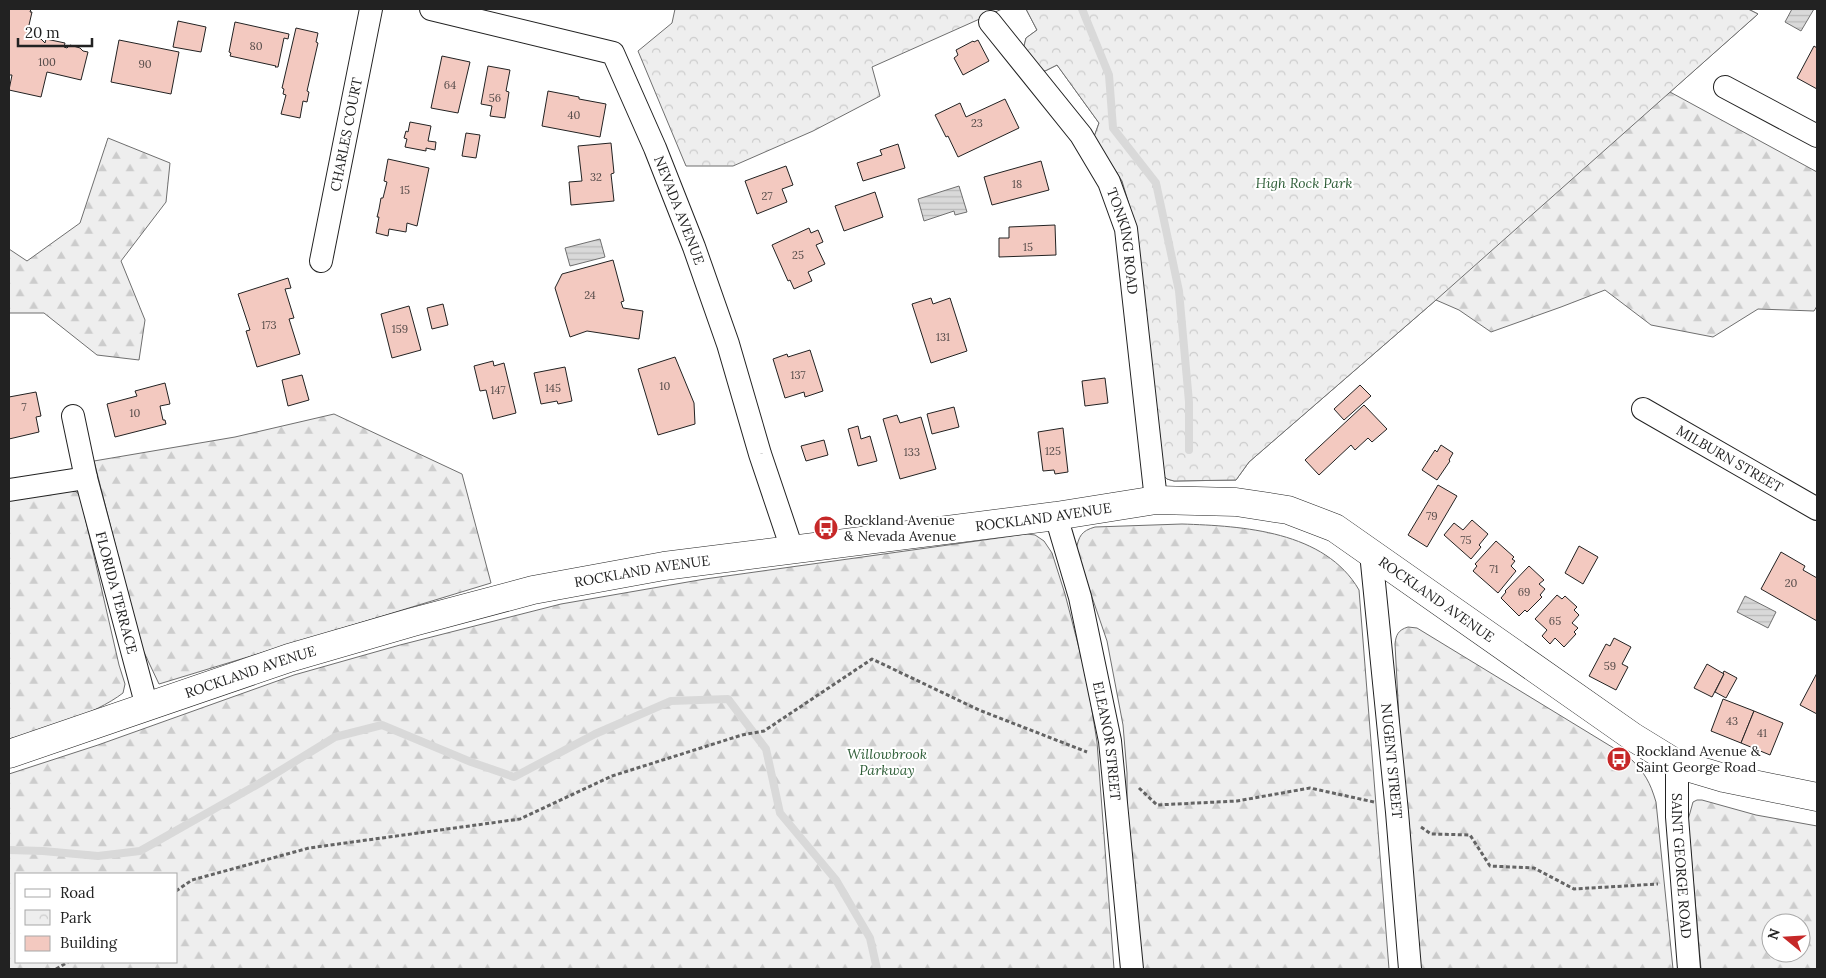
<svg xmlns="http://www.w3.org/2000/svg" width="1826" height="978" viewBox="0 0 1826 978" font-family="Lora,serif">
  <defs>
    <pattern id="forest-firs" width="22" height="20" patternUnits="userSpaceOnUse" patternTransform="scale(1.25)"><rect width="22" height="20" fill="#eee"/><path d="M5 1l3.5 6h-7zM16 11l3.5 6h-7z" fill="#ccc"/></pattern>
    <pattern id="park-crowns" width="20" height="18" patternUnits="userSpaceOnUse" patternTransform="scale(1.25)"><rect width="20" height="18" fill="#eee"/><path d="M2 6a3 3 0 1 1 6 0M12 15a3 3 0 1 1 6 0" fill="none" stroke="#ccc"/></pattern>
    <pattern id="water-rules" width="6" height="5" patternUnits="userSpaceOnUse" patternTransform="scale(1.25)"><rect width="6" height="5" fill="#d9d9d9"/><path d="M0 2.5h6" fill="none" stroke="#bababa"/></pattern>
  </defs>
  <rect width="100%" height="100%" fill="#fff"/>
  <!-- forest -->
  <g fill="url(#forest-firs)" stroke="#6f6f6f" fill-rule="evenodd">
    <polygon points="1026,9 1748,9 1758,14 1670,92 1817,172 1817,306 1814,311 1758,309 1713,337 1651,325 1605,290 1561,307 1491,332 1459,310 1436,300 1249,462 1236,480 1174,481 1167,479 1137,231 1122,181 1094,137 1099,123 1057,65 1045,71 1024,46 1026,38 1037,30"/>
    <polygon points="108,138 170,163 166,202 121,261 145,320 139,360 97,355 44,313 9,313 9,249 27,261 80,223"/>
    <polygon points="334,414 462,474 491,583 159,684 141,646 94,461 235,437"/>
    <path d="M75,491L80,495L119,665L125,684L123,693C94,715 44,730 9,739V495Z"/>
    <path d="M1182,524C1243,526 1325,531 1359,590L1389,969H1138L1127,820V773L1123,725L1107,641L1076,550C1079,536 1081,531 1095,527Z"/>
    <path d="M1027,534L1035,535L1044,541L1052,553L1065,594L1087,679L1097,742L1114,969H9V774L98,745L294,675L400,645L561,604L705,579ZM16,874H176V962H16Z"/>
    <path d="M1408,627L1417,628L1630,758C1645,773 1650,782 1656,802L1673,969H1420L1400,738L1395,644C1396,635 1398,630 1408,627Z"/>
    <path d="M1697,800H1702L1756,815L1817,826V969H1701L1688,820L1693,802ZM1771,923H1801V953H1771Z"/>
  </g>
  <!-- park -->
  <g fill="url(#park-crowns)" stroke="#6f6f6f">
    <polygon points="675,9 1002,9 872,67 880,96 813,131 733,166 686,166 638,51 672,23"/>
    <polygon points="1026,9 1748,9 1758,14 1436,300 1249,462 1236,480 1174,481 1167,479 1161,473 1137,231 1122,181 1094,137 1099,123 1057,65 1045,71 1039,69 1024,46 1026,38 1037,30"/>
  </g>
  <!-- water -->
  <g fill="url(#water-rules)" stroke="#6f6f6f">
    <polygon points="1792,9 1814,9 1801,31 1785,22"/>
    <polygon points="959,186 967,212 955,215 954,211 924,221 918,199"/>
    <polygon points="600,239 605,257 570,266 565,248"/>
    <polygon points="1745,596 1776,612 1768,628 1737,612"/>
  </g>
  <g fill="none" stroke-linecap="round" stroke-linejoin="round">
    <!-- stream -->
    <g stroke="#d9d9d9" stroke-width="8">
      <polyline points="1082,9 1109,75 1113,128 1156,183 1179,291 1189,402 1189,450"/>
      <polyline points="9,850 43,851 98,856 140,851 260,783 335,737 382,725 471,762 514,777 595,734 671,701 728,699 766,749 780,813 836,880 870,938 877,969"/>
    </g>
  </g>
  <!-- building -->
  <g fill="#f3c9c0" stroke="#222">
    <polygon points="9,9 31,9 30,12 32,12 26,38 29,36 41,39 45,43 46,39 65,43 64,47 67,48 70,45 80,48 83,51 88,52 81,80 47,72 41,97 9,90 12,75 9,75"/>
    <polygon points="178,21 206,27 201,52 173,47"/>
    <polygon points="235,22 289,34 288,39 284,38 278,67 275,67 276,66 230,56 231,53 229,52"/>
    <polygon points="296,28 318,33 316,42 318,43 307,91 309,92 307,102 303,101 300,118 281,114 286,95 283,94 284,89 282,88"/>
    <polygon points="119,40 179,52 171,94 111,82"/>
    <polygon points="978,40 989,61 963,75 954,58 958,55 956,50 973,41 974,42"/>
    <polygon points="1814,46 1817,48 1817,89 1797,78"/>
    <polygon points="442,56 470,62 458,113 431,108"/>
    <polygon points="488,66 510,70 506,91 509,92 505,118 490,116 492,106 481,104"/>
    <polygon points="548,91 579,97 579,99 606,104 600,137 542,126"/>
    <polygon points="1005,99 1019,128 958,157 948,136 946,137 935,115 960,103 966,117"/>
    <polygon points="410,122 431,126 428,141 436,142 435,150 426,148 426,151 405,147 407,139 404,138 406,131 408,132"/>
    <polygon points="466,133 480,135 476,158 462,156"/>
    <polygon points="611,143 614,173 611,174 614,201 571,205 569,182 582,181 578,146"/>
    <polygon points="898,144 905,168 863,181 857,163 882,155 880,150"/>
    <polygon points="388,159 429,168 417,226 407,223 406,232 389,229 388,236 376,233 379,217 377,217 379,209 381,198 383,198 387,182 384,181"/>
    <polygon points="1041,161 1049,190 992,205 984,177"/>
    <polygon points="786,166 793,185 782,189 787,202 757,214 745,181"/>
    <polygon points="875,192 883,217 844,231 835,206"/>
    <polygon points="1055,225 1056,255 999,257 999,238 1009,238 1009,227"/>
    <polygon points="809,228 811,233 818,230 823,242 816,245 825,264 808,272 812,281 794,289 790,280 788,281 772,245"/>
    <polygon points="613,260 624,301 621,302 623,308 643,311 639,339 587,331 570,337 555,288 562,274"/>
    <polygon points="288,278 291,288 285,289 294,318 289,319 300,354 257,367 246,331 250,330 238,294"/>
    <polygon points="931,298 933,304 950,298 967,351 931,363 912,304"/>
    <polygon points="443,304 448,325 432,329 427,308"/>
    <polygon points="409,306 421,350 392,358 381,314"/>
    <polygon points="810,350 823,391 805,397 804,392 785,398 773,359 787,354 788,357"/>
    <polygon points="675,357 694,403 695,424 658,435 638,369"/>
    <polygon points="493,361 494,366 504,363 516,413 493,419 486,390 480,391 474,366"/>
    <polygon points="565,367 572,401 558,404 557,401 541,404 534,373"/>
    <polygon points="302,375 309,400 288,406 282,380"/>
    <polygon points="1105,378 1108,403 1085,406 1082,381"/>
    <polygon points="165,383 170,404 160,406 163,420 165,420 166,424 115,437 107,404 137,396 135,391"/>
    <polygon points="1360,385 1371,396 1344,420 1334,409"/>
    <polygon points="36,392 41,416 36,417 39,432 9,439 9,397"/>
    <polygon points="1364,405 1387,429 1372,442 1368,438 1355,450 1351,445 1319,475 1305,460"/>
    <polygon points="954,407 959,427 932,434 927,414"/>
    <polygon points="897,415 900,423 921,417 936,469 900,479 883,419"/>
    <polygon points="858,426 861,439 870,436 877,461 858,466 848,429"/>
    <polygon points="1063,428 1068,472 1055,474 1054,470 1043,471 1038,432"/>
    <polygon points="824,440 828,455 806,461 801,446"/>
    <polygon points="1441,445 1453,453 1449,460 1450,461 1437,480 1422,470 1435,450 1437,452"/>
    <polygon points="1438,485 1457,496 1427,547 1408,535"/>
    <polygon points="1472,520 1488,534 1479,545 1481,547 1471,559 1444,535 1454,523 1463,530"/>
    <polygon points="1496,541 1514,557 1512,559 1515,561 1511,566 1516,571 1498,593 1473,571 1477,566 1475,564"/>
    <polygon points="1579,546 1598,557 1583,584 1565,573"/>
    <polygon points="1781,552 1805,566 1803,570 1817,578 1817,621 1761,589"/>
    <polygon points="1529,566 1544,580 1539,584 1545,589 1540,595 1542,597 1527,612 1525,610 1519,616 1501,598 1506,592 1505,591"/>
    <polygon points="1557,595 1562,599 1565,596 1577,607 1574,610 1579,615 1572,623 1578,628 1574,632 1576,634 1564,647 1555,638 1550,644 1542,636 1547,630 1535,619"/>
    <polygon points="1614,638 1631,647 1622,664 1628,667 1616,690 1589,676 1606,644 1610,646"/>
    <polygon points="1707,664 1724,674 1712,697 1694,688"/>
    <polygon points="1724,671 1737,678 1726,698 1715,692 1724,674 1723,673"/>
    <polygon points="1817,673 1817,714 1800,705"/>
    <polygon points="1723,699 1754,711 1741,743 1711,731"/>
    <polygon points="1754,711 1783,723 1770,755 1741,743"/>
  </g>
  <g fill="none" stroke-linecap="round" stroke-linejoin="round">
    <defs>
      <g id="minor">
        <path id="s1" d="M431,9L613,53L655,148L694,247L728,344L760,454L792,549"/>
        <path id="s2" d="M990,22L1081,135L1109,182L1126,229L1156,500"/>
        <polyline points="1725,87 1817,136"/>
        <path id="s3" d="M321,261L371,9"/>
        <path id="s4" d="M1643,409L1817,509"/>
        <path id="s5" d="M73,416L86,478L147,707"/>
        <polyline points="9,490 86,478"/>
        <path id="s6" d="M1056,516L1080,597L1110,741L1132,969"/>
        <path id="s7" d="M1371,553L1397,812L1410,969"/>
        <path id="s8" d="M1677,764V817L1689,969"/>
      </g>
      <g id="tertiary">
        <path id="s9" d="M9,754L289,658L413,622L533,590L664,566L1056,516L1156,500L1236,502L1288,510L1335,528L1633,737L1677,764L1724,778L1817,797"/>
      </g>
    </defs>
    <!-- minor casing -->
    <use href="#minor" stroke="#222" stroke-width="24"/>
    <!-- tertiary casing -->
    <use href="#tertiary" stroke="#222" stroke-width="29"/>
    <!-- path -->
    <g stroke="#646464" stroke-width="3" stroke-dasharray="4 2.5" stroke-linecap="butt">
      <polyline points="1139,788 1157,805 1237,801 1310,788 1374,802"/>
      <polyline points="1421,827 1431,834 1470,835 1490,866 1534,868 1574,889 1658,884"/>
      <polyline points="176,891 192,880 309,848 520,819 612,776 742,735 764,731 872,659 979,710 1087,752"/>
      <polyline points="56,969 68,962"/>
    </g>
    <!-- minor -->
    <use href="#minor" stroke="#fff" stroke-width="22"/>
    <!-- tertiary -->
    <use href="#tertiary" stroke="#fff" stroke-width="28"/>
  </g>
  <!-- icons -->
  <defs>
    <symbol id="bus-disc" viewBox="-11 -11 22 22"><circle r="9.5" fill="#c62828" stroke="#fff"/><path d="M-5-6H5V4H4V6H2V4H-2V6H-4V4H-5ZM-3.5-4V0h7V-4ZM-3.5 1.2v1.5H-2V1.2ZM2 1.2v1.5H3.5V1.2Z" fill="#fff"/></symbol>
  </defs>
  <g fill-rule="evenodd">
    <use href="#bus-disc" x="812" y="514" width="28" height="28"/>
    <use href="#bus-disc" x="1605" y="745" width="28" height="28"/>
  </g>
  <g text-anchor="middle" stroke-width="4" stroke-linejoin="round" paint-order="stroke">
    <!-- number labels -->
    <g font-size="11" fill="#564c4a">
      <text x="256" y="50">80</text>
      <text x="47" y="66">100</text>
      <text x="145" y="68">90</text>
      <text x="450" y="89">64</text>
      <text x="495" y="102">56</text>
      <text x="574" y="119">40</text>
      <text x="977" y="127">23</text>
      <text x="596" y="181">32</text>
      <text x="1017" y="188">18</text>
      <text x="405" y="194">15</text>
      <text x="767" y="200">27</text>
      <text x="1028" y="251">15</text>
      <text x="798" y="259">25</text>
      <text x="590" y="299">24</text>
      <text x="269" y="329">173</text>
      <text x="400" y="333">159</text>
      <text x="943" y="341">131</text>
      <text x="798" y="379">137</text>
      <text x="665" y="390">10</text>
      <text x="553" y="392">145</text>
      <text x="498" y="394">147</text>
      <text x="24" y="411">7</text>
      <text x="135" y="417">10</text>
      <text x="1053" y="455">125</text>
      <text x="912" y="456">133</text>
      <text x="1432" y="520">79</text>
      <text x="1466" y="544">75</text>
      <text x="1494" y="573">71</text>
      <text x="1791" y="587">20</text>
      <text x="1524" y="596">69</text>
      <text x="1555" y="625">65</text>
      <text x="1610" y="670">59</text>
      <text x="1732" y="725">43</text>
      <text x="1762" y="737">41</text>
    </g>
    <!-- street labels -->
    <g font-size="14" fill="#222" stroke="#fff">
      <text dy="5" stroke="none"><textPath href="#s3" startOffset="129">CHARLES COURT</textPath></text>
      <text dy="5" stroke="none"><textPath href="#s1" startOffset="358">NEVADA AVENUE</textPath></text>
      <text dy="5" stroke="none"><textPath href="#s2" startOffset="261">TONKING ROAD</textPath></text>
      <text dy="5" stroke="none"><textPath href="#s4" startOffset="100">MILBURN STREET</textPath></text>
      <text dy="5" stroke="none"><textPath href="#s9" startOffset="1065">ROCKLAND AVENUE</textPath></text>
      <text dy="5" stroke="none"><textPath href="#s9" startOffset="660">ROCKLAND AVENUE</textPath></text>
      <text dy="5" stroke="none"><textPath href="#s5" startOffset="182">FLORIDA TERRACE</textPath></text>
      <text dy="5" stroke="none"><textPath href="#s9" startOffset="1486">ROCKLAND AVENUE</textPath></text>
      <text dy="5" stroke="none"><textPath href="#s9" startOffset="255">ROCKLAND AVENUE</textPath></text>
      <text dy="5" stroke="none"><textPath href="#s6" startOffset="231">ELEANOR STREET</textPath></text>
      <text dy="5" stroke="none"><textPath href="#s7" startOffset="209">NUGENT STREET</textPath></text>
      <text dy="5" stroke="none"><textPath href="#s8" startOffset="102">SAINT GEORGE ROAD</textPath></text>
    </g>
    <!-- park labels -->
    <g font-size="14" font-style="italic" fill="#2f5e38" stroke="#fff">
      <text x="1304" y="188">High Rock Park</text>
      <text x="887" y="759">Willowbrook<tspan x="887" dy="16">Parkway</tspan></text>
    </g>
    <!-- poi labels -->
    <g font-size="14" fill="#222" stroke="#fff" text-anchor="start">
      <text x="844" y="525">Rockland Avenue<tspan x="844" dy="16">&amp; Nevada Avenue</tspan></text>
      <text x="1636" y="756">Rockland Avenue &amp;<tspan x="1636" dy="16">Saint George Road</tspan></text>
    </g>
  </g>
  <!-- border -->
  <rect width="1826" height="978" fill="none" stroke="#222222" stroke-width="20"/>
  <!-- legend -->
  <rect x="15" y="873" width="162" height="90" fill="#ffffff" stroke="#a7a7a7"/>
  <rect x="25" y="889" width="25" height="8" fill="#ffffff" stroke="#a7a7a7"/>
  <text x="60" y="898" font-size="15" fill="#222222">Road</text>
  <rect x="25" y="910" width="25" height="15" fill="url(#park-crowns)" stroke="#a7a7a7"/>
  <text x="60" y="923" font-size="15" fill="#222222">Park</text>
  <rect x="25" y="936" width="25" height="15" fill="#f3c9c0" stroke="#a7a7a7"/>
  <text x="60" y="948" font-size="15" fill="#222222">Building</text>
  <!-- north arrow -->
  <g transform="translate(1786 938) rotate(288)"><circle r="24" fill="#ffffff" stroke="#a7a7a7"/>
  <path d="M0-4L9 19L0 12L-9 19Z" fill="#c62828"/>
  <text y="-8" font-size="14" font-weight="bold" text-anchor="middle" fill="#222222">N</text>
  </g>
  <!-- scale -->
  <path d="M18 38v8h74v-8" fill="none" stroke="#222222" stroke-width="2.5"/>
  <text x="25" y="38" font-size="15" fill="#222222" stroke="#ffffff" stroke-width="4" paint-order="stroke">20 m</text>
</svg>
